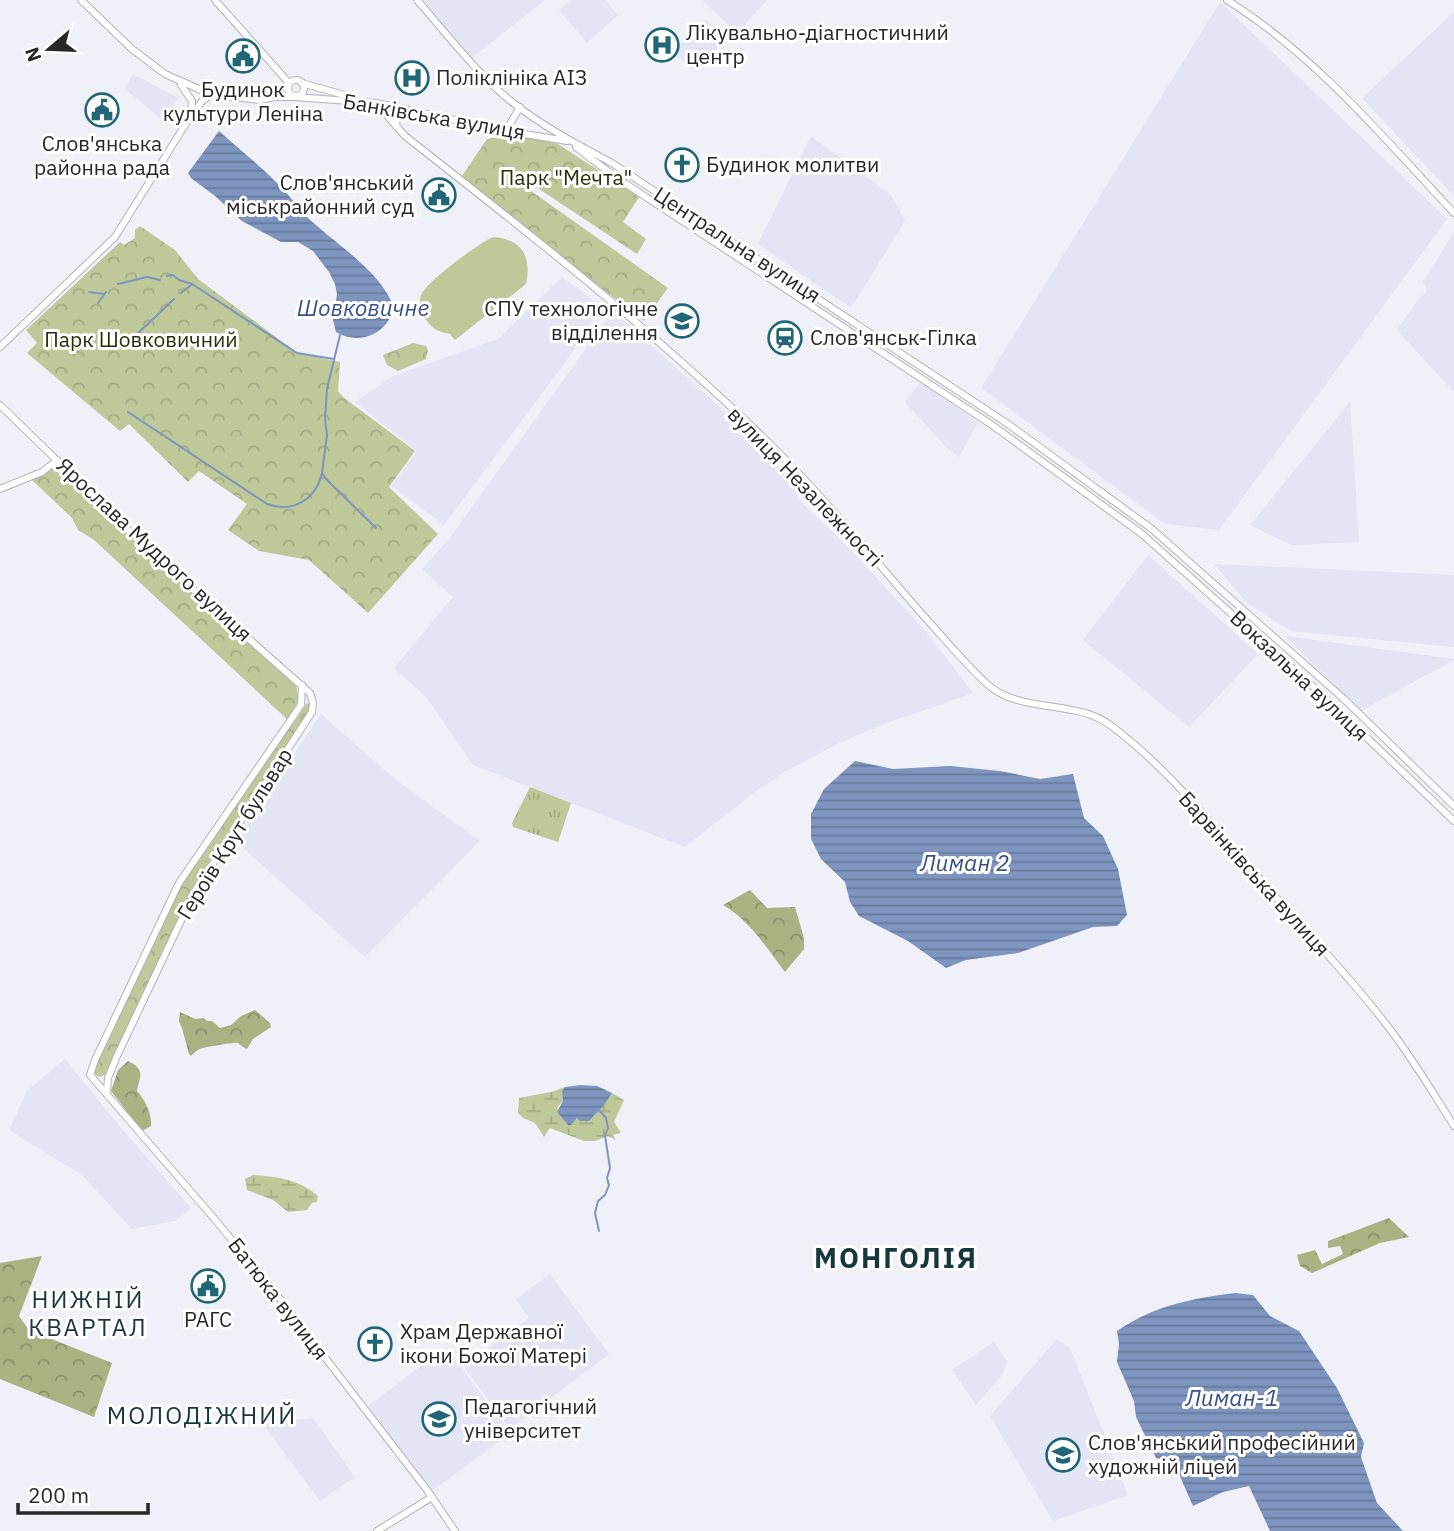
<svg xmlns="http://www.w3.org/2000/svg" width="1454" height="1531" viewBox="0 0 1454 1531" font-family="'IBM Plex Sans',sans-serif">
  <defs>
    <pattern id="grass-tufts" width="24" height="20" patternUnits="userSpaceOnUse" patternTransform="scale(1.75)"><rect width="24" height="20" fill="#bec899"/><path d="M3 7l-1-3M5 7V3M7 7l1-3M15 17l-1-3M17 17v-4M19 17l1-3" fill="none" stroke="#a3ac84"/></pattern>
    <pattern id="forest-crowns" width="20" height="18" patternUnits="userSpaceOnUse" patternTransform="scale(1.75)"><rect width="20" height="18" fill="#a9b382"/><path d="M2 6a3 3 0 1 1 6 0M12 15a3 3 0 1 1 6 0" fill="none" stroke="#8a926b"/></pattern>
    <pattern id="wetland-marsh" width="20" height="14" patternUnits="userSpaceOnUse" patternTransform="scale(1.75)"><rect width="20" height="14" fill="#bec899"/><path d="M1 5h8M5 5V1M11 12h8M15 12V8" fill="none" stroke="#a3ac84"/></pattern>
    <pattern id="park-crowns" width="20" height="18" patternUnits="userSpaceOnUse" patternTransform="scale(1.75)"><rect width="20" height="18" fill="#bec899"/><path d="M2 6a3 3 0 1 1 6 0M12 15a3 3 0 1 1 6 0" fill="none" stroke="#a3ac84"/></pattern>
    <pattern id="water-rules" width="6" height="5" patternUnits="userSpaceOnUse" patternTransform="scale(1.75)"><rect width="6" height="5" fill="#7e95bf"/><path d="M0 2.5h6" fill="none" stroke="#677a9b"/></pattern>
  </defs>
  <rect width="100%" height="100%" fill="#eff0f8"/>
  <!-- built -->
  <g fill="#e3e4f4">
    <polygon points="422,0 545,0 472,58"/>
    <polygon points="571,0 605,0 618,15 587,43 559,10"/>
    <polygon points="702,0 767,0 737,33"/>
    <polygon points="1220,2 1447,219 1219,530 1165,524 981,388"/>
    <polygon points="1454,12 1454,196 1362,98"/>
    <polygon points="706,20 725,40 693,71 674,51"/>
    <polygon points="133,74 178,98 164,121 125,89"/>
    <polygon points="811,136 891,195 905,221 851,308 758,244"/>
    <polygon points="1454,232 1454,392 1397,330 1418,300 1427,292 1423,282"/>
    <polygon points="562,277 601,306 569,357 444,525 391,486 417,451 355,402 393,376 498,339"/>
    <polygon points="613,311 722,409 803,492 797,498 853,552 927,633 973,693 890,722 837,744 786,771 755,792 685,847 473,765 427,698 394,668 453,597 422,569 449,539"/>
    <polygon points="921,382 978,422 959,457 948,449 905,402"/>
    <polygon points="1350,402 1359,542 1292,545 1250,525"/>
    <polygon points="1148,555 1258,654 1189,727 1083,640"/>
    <polygon points="1214,564 1454,575 1454,647 1291,631 1247,603"/>
    <polygon points="1285,636 1454,659 1454,660 1361,711"/>
    <polygon points="321,714 396,780 480,841 365,957 235,841"/>
    <polygon points="65,1059 121,1128 191,1208 175,1221 132,1229 82,1175 9,1130 27,1091"/>
    <polygon points="550,1274 609,1354 510,1429 464,1367 529,1318 516,1299"/>
    <polygon points="1057,1339 1070,1348 1128,1495 1053,1521 990,1416"/>
    <polygon points="994,1342 1007,1362 1002,1375 976,1405 952,1370"/>
    <polygon points="446,1347 510,1433 432,1491 368,1406"/>
    <polygon points="313,1418 355,1477 320,1501 263,1424"/>
  </g>
  <!-- grass -->
  <polygon fill="url(#grass-tufts)" points="530,787 571,803 558,842 513,827 512,823"/>
  <!-- forest -->
  <g fill="url(#forest-crowns)">
    <path d="M750,890L767,908L795,907L804,938V949L785,972C767,948 749,920 723,905Z"/>
    <path d="M255,1010L270,1023L271,1027L253,1039L247,1049C244,1048 241,1045 238,1043C236,1042 204,1047 200,1049C197,1050 194,1053 191,1056L189,1054L182,1028L179,1022L180,1012L195,1019L204,1018L207,1021H212L220,1028L231,1025L241,1016Z"/>
    <path d="M128,1061C147,1070 139,1078 137,1091C145,1100 152,1113 151,1126L142,1131L111,1091L118,1070Z"/>
    <polygon points="1389,1218 1409,1237 1380,1243 1312,1273 1300,1266 1297,1255 1315,1250 1322,1264 1343,1254 1340,1246 1328,1248 1328,1241"/>
    <polygon points="42,1256 19,1316 29,1330 112,1363 94,1417 0,1379 0,1263"/>
  </g>
  <!-- wetland -->
  <g fill="url(#wetland-marsh)">
    <polygon points="565,1087 562,1091 563,1101 557,1108 560,1116 570,1125 574,1119 593,1117 612,1093 624,1100 614,1122 621,1133 613,1135 616,1140 608,1136 595,1141 584,1141 550,1128 544,1137 535,1123 523,1118 518,1113 519,1098 551,1092"/>
    <path d="M253,1175C278,1177 298,1179 318,1196L317,1202L312,1203L307,1210L288,1212L273,1200L247,1190L245,1179Z"/>
  </g>
  <!-- park -->
  <g fill="url(#park-crowns)">
    <polygon points="513,134 558,144 639,197 623,222 646,239 637,254 521,177 517,181 668,288 644,321 460,179 487,139"/>
    <polygon points="140,226 175,250 198,279 297,353 340,362 338,391 343,397 415,451 389,487 438,534 368,613 309,560 259,551 228,530 247,504 199,471 188,482 129,424 120,431 27,353 37,343 26,330 120,242 124,245 135,238 135,230"/>
    <polygon points="413,343 426,346 428,350 426,359 398,371 387,365 383,355"/>
    <polygon points="57,465 296,686 299,699 288,720 94,540 78,530 72,518 31,479 42,471"/>
    <polygon points="307,703 311,705 311,708 192,890 105,1075 98,1077 95,1074 95,1068 180,884"/>
  </g>
  <!-- garden -->
  <path fill="#bec899" d="M493,237C522,239 532,257 526,284L455,340L450,334C440,332 433,330 427,321C422,314 418,303 421,295C425,283 480,242 493,237Z"/>
  <!-- water -->
  <g fill="url(#water-rules)">
    <path d="M219,131C238,148 258,164 276,182C287,192 295,204 305,215C332,242 382,271 394,308C387,334 360,346 336,332L333,320L337,294L335,284L329,272L313,251L298,242H281L242,221L215,196L191,178L188,173Z"/>
    <polygon points="855,761 893,769 950,766 1000,771 1040,779 1073,774 1084,818 1103,836 1118,869 1127,915 1117,926 1093,927 1018,953 966,960 946,968 908,941 859,916 850,902 845,882 821,859 811,839 811,814 824,789"/>
    <polygon points="580,1085 597,1086 612,1093 604,1105 589,1121 580,1121 577,1118 571,1125 568,1125 557,1112 563,1101 562,1091 565,1087"/>
    <path d="M1235,1293L1253,1295L1270,1316L1299,1331L1337,1388L1364,1443L1361,1457L1377,1503L1403,1531H1270L1249,1486L1223,1492L1193,1506L1178,1472L1168,1460L1156,1458L1136,1417L1134,1401L1117,1362L1119,1344L1117,1331C1153,1306 1193,1298 1235,1293Z"/>
  </g>
  <g fill="none" stroke-linecap="round" stroke-linejoin="round">
    <!-- stream -->
    <g stroke="#7e95bf" stroke-width="2">
      <polyline points="167,276 173,275 179,280 192,284 297,353 334,359"/>
      <polyline points="118,284 147,277 160,280"/>
      <polyline points="89,292 103,294"/>
      <polyline points="181,293 191,285"/>
      <polyline points="98,303 106,292"/>
      <polyline points="340,335 327,389 325,419 327,435 322,473 325,478 376,528"/>
      <polyline points="133,338 174,299"/>
      <polyline points="127,344 130,341"/>
      <path d="M128,412L267,504C293,514 316,499 322,473"/>
      <polyline points="599,1110 606,1118 608,1128 605,1136 610,1168 607,1178 609,1185 605,1195 598,1201 595,1213 599,1231"/>
    </g>
    <defs>
      <g id="tertiary">
        <polyline points="81,0 132,49 165,74 212,95 260,100 275,97 295,97 376,103 506,131 567,141"/>
        <polyline points="215,0 289,83"/>
        <path d="M417,0C446,33 478,75 512,102C542,126 578,145 612,163L1008,424L1152,529L1344,699L1454,806"/>
        <path d="M1227,0C1316,56 1383,137 1454,213"/>
        <circle cx="296" cy="88" r="8"/>
        <polyline points="302,83 351,97"/>
        <polyline points="181,85 192,101 191,112"/>
        <path d="M376,103L405,136C530,234 656,333 770,444C824,497 872,557 922,614C943,637 964,663 987,684C1020,714 1075,699 1110,725C1166,766 1214,827 1259,878C1302,928 1349,975 1389,1028C1413,1059 1433,1093 1454,1126"/>
        <polyline points="396,126 397,117 407,110"/>
        <polyline points="506,131 520,107"/>
        <polyline points="576,147 614,176 992,425 1142,534 1318,691 1454,821"/>
        <polyline points="0,347 115,237 190,117 203,100 212,95"/>
        <polyline points="0,405 154,555 310,693 313,703 312,712 195,891 117,1056 108,1078 107,1091"/>
        <polyline points="0,489 42,472 57,460"/>
        <polyline points="302,685 301,705 179,883 95,1060 90,1075 212,1216 277,1295 427,1490 455,1531"/>
        <polyline points="377,1531 432,1497"/>
      </g>
    </defs>
    <!-- tertiary casing -->
    <use href="#tertiary" stroke="#b1b2ba" stroke-width="8"/>
    <!-- tertiary -->
    <use href="#tertiary" stroke="#fff" stroke-width="6"/>
  </g>
  <!-- icons -->
  <defs>
    <symbol id="hospital-ring" viewBox="-11 -11 22 22"><circle r="9.5" fill="#fff" stroke="#216676" stroke-width="1.5"/><path d="M-5-5h3v3.5h4V-5h3V5h-3V1.5h-4V5h-3Z" fill="#216676"/></symbol>
    <symbol id="civic-ring" viewBox="-11 -11 22 22"><circle r="9.5" fill="#fff" stroke="#216676" stroke-width="1.5"/><path d="M-.6-6.5H3V-4.5H.6V-3L4-1V1h2V6H-6V1h2V-1L-.6-3ZM-1.2 2.5V6h2.4V2.5Z" fill="#216676"/></symbol>
    <symbol id="church-ring" viewBox="-11 -11 22 22"><circle r="9.5" fill="#fff" stroke="#216676" stroke-width="1.5"/><path d="M-1.2-6h2.4v3.5h3.3v2.4h-3.3V6h-2.4V-.1h-3.3v-2.4h3.3Z" fill="#216676"/></symbol>
    <symbol id="university-ring" viewBox="-11 -11 22 22"><circle r="9.5" fill="#fff" stroke="#216676" stroke-width="1.5"/><path d="M0-5L7-2L0 1L-7-2ZM-4 1L0 2.5L4 1V4Q0 6-4 4Z" fill="#216676"/></symbol>
    <symbol id="station-ring" viewBox="-11 -11 22 22"><circle r="9.5" fill="#fff" stroke="#216676" stroke-width="1.5"/><path d="M-3-6H3Q5-6 5-4V2Q5 4 3 4L4.5 6H3L1.5 4h-3L-3 6H-4.5L-3 4Q-5 4-5 2V-4Q-5-6-3-6ZM-3.5-4v3h7v-3ZM-3.5 1v1.5H-2V1ZM2 1v1.5H3.5V1Z" fill="#216676"/></symbol>
  </defs>
  <g fill-rule="evenodd">
    <use href="#hospital-ring" x="643" y="26" width="38" height="38"/>
    <use href="#civic-ring" x="224" y="37" width="38" height="38"/>
    <use href="#hospital-ring" x="393" y="59" width="38" height="38"/>
    <use href="#civic-ring" x="83" y="91" width="38" height="38"/>
    <use href="#church-ring" x="663" y="146" width="38" height="38"/>
    <use href="#civic-ring" x="420" y="176" width="38" height="38"/>
    <use href="#university-ring" x="663" y="302" width="38" height="38"/>
    <use href="#station-ring" x="766" y="319" width="38" height="38"/>
    <use href="#civic-ring" x="189" y="1267" width="38" height="38"/>
    <use href="#church-ring" x="356" y="1325" width="38" height="38"/>
    <use href="#university-ring" x="420" y="1400" width="38" height="38"/>
    <use href="#university-ring" x="1044" y="1436" width="38" height="38"/>
  </g>
  <g text-anchor="middle" stroke-width="6" stroke-linejoin="round" paint-order="stroke">
    <!-- poi labels -->
    <g font-size="21" fill="#27272a" stroke="#fff" text-anchor="start">
      <text x="686" y="40">Лікувально-діагностичний<tspan x="686" dy="24">центр</tspan></text>
      <text x="436" y="85">Поліклініка АІЗ</text>
      <text x="243" y="97" text-anchor="middle">Будинок<tspan x="243" dy="24">культури Леніна</tspan></text>
      <text x="102" y="151" text-anchor="middle">Слов'янська<tspan x="102" dy="24">районна рада</tspan></text>
      <text x="706" y="172">Будинок молитви</text>
      <text x="414" y="190" text-anchor="end">Слов'янський<tspan x="414" dy="24">міськрайонний суд</tspan></text>
      <text x="658" y="316" text-anchor="end">СПУ технологічне<tspan x="658" dy="24">відділення</tspan></text>
      <text x="810" y="345">Слов'янськ-Гілка</text>
      <text x="208" y="1327" text-anchor="middle">РАГС</text>
      <text x="400" y="1339">Храм Державної<tspan x="400" dy="24">ікони Божої Матері</tspan></text>
      <text x="464" y="1414">Педагогічний<tspan x="464" dy="24">університет</tspan></text>
      <text x="1088" y="1450">Слов'янський професійний<tspan x="1088" dy="24">художній ліцей</tspan></text>
    </g>
    <!-- street labels -->
    <g font-size="21" fill="#27272a" stroke="#fff">
      <text transform="translate(434 117) rotate(10)" y="7">Банківська вулиця</text>
      <text transform="translate(737 245) rotate(33)" y="7">Центральна вулиця</text>
      <text transform="translate(805 487) rotate(46)" y="7">вулиця Незалежності</text>
      <text transform="translate(154 550) rotate(43)" y="7">Ярослава Мудрого вулиця</text>
      <text transform="translate(1299 676) rotate(43)" y="7">Вокзальна вулиця</text>
      <text transform="translate(235 834) rotate(-58)" y="7">Героїв Крут бульвар</text>
      <text transform="translate(1254 874) rotate(48)" y="7">Барвінківська вулиця</text>
      <text transform="translate(278 1299) rotate(52)" y="7">Батюка вулиця</text>
    </g>
    <!-- park labels -->
    <g font-size="21" fill="#292f07" stroke="#fff">
      <text x="566" y="185">Парк "Мечта"</text>
      <text x="141" y="347">Парк Шовковичний</text>
    </g>
    <!-- water labels -->
    <g font-size="23" font-style="italic" fill="#355189" stroke="#fff">
      <text x="363" y="316">Шовковичне</text>
      <text x="965" y="871">Лиман 2</text>
      <text x="1232" y="1406">Лиман-1</text>
    </g>
    <!-- quarter labels -->
    <g font-size="24" letter-spacing="2" fill="#17373f" stroke="#fff">
      <text x="88" y="1308">НИЖНІЙ<tspan x="88" dy="28">КВАРТАЛ</tspan></text>
      <text x="202" y="1424">МОЛОДІЖНИЙ</text>
    </g>
    <!-- district labels -->
    <g font-size="28" font-weight="bold" letter-spacing="2" fill="#17373f" stroke="#fff">
      <text x="896" y="1268">МОНГОЛІЯ</text>
    </g>
  </g>
  <!-- north arrow -->
  <g transform="translate(49 49) rotate(251)" stroke="#ffffff" stroke-width="5" paint-order="stroke">
  <path d="M0-5L12 26L0 18L-12 26Z" fill="#27272a"/>
  <text y="-10" font-size="19" font-weight="bold" text-anchor="middle" fill="#27272a">N</text>
  </g>
  <!-- scale -->
  <path d="M18 1503v10h130v-10" fill="none" stroke="#27272a" stroke-width="3.5"/>
  <text x="28" y="1503" font-size="21" fill="#27272a" stroke="#ffffff" stroke-width="5" paint-order="stroke">200 m</text>
</svg>
